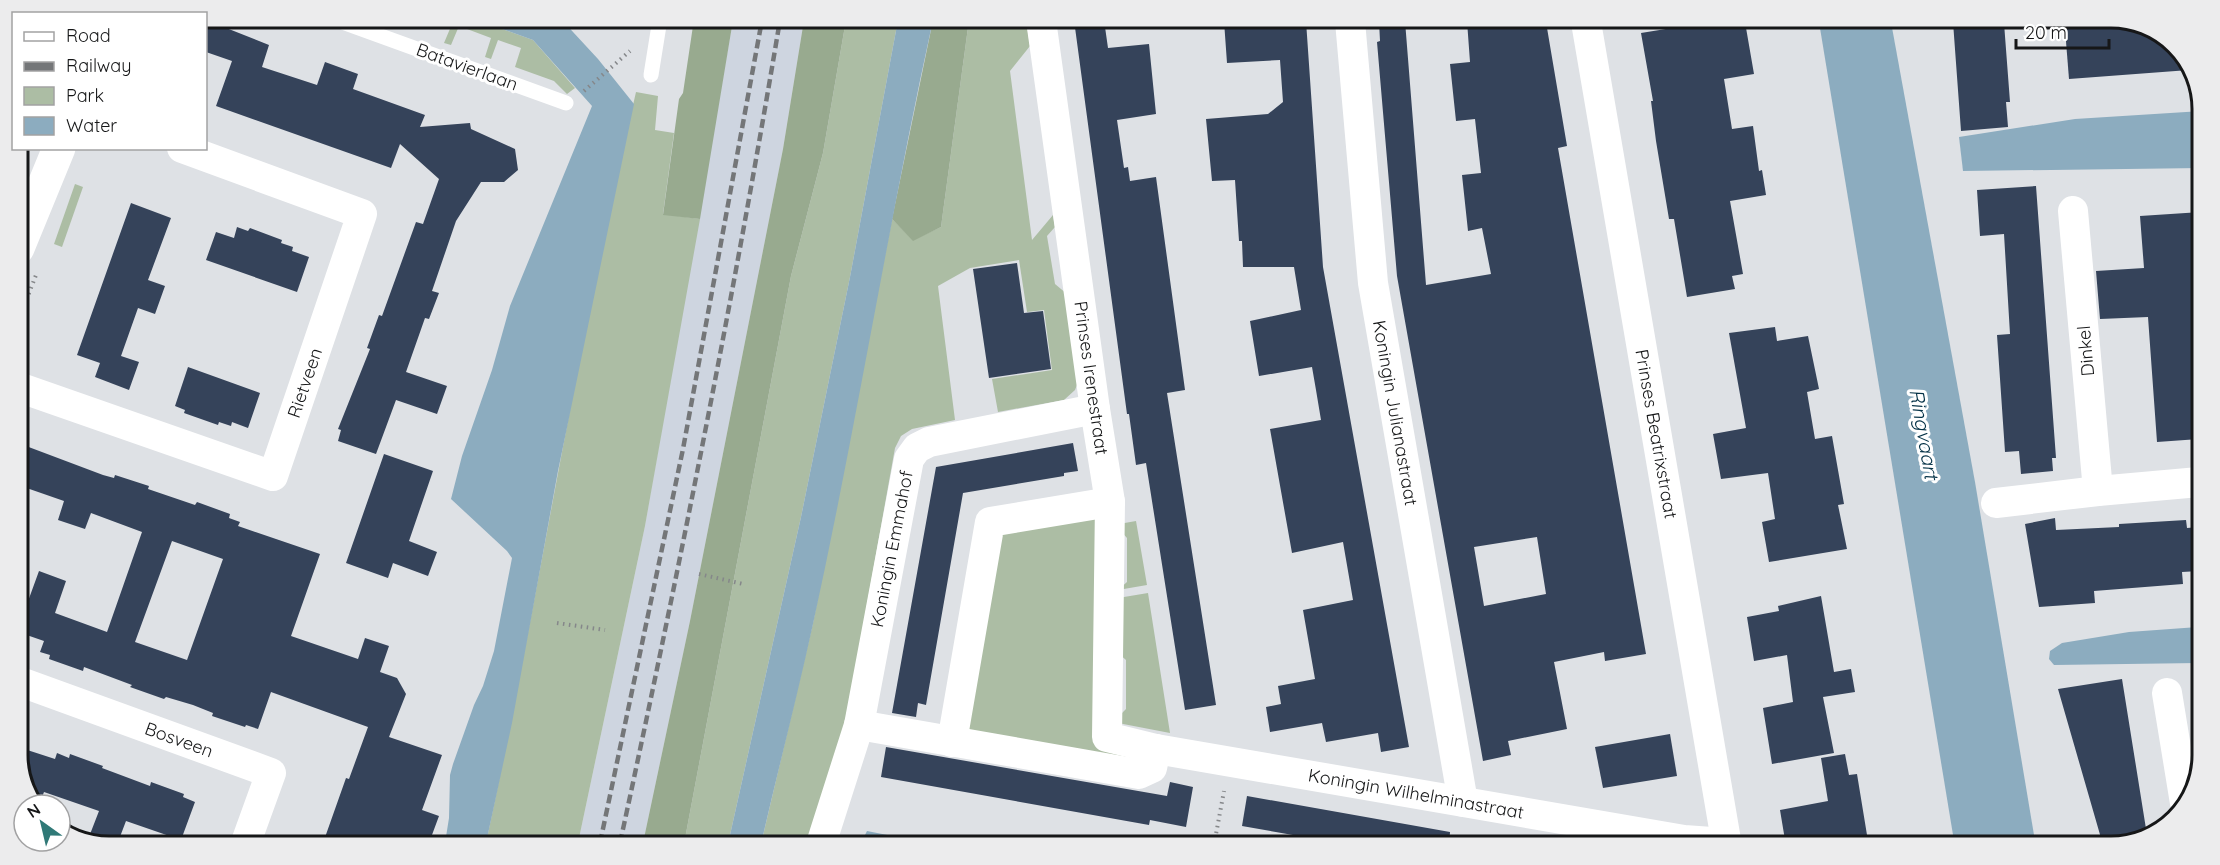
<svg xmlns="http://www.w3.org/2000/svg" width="2220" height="865" viewBox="0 0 2220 865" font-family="Quicksand,sans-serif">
  <rect width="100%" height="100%" fill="#dee1e5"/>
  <!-- built -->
  <polygon fill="#ced5e0" points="733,20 804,20 783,149 690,621 643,843 578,843 645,526"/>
  <!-- green -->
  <g fill="#acbda4">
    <polygon points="439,19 474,19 533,40 575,88 567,94 554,81 515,67 521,48 498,40 491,59 485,57 491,38 459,26 451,45 444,43 452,24"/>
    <polygon points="846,20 898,20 850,277 801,517 728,844 684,844 791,276 823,153"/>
    <polygon points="969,20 1026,20 1030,46 1010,71 1032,240 1053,215 1055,227 1047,236 1055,284 1067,294 1080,377 1075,390 1064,400 998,412 992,379 1052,370 1044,310 1027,312 1019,260 970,268 938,286 955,420 912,429 901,436 895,448 840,755 811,844 761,844 813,623 892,219 913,240 941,227"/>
    <path d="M636,92L658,96L655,130L674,133L663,214L700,219L645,526L578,843H486C539,593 578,341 636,92Z"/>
    <polygon points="75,184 83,187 62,247 54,244"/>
    <polygon points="1097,508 1095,742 1144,760 957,736 994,525"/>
    <polygon points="1136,521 1147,585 1118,590 1127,582 1127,538 1119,529 1119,524"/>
    <polygon points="1148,593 1170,733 1118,723 1117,718 1126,709 1126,660 1117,652 1118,598"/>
  </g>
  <!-- forest -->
  <g fill="#98aa8f">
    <polygon points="694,19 733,20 700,219 663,215 679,99 683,93"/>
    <polygon points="804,20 846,20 823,153 791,276 684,844 643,843 690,621 783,149"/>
    <polygon points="933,20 969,20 941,227 913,241 892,219"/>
  </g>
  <!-- water -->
  <g fill="#8cacbf">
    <polygon points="474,19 561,19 598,59 634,104 558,471 512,723 486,843 445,843 449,818 450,775 453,764 474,705 483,686 494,651 512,558 507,551 451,499 462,456 492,370 510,306 592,106 533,40"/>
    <path d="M898,20H933C889,220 857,423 813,624C797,697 778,770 761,844H728L801,517L850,277Z"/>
    <polygon points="1819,22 1891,22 1975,482 2036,847 1955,847"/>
    <polygon points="2202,111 2201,168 1963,171 1959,137 2075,119"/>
    <polygon points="2198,627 2198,663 2054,665 2049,659 2050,651 2062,643 2129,632"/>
    <polygon points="867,831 933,844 863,844 862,841"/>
  </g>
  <!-- building -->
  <g fill="#35435a" fill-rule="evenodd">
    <polygon points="206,20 269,45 262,67 317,85 325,62 358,74 353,89 425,115 420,127 470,123 471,129 515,149 518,170 504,182 481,182 456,221 432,291 439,293 429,319 425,318 406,372 447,386 437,414 396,400 376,454 338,441 341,430 338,429 370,349 367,348 379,315 382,316 416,222 423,224 439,179 400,144 391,168 216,106 232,61 206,52"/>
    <polygon points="1074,20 1104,20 1108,48 1149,44 1156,114 1117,120 1124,168 1128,167 1130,181 1156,177 1185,390 1167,393 1216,705 1185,710 1146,463 1136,465 1129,414 1127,414"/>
    <polygon points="1224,21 1306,21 1323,267 1409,747 1381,752 1378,733 1326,742 1322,723 1270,732 1266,707 1281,704 1278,686 1315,679 1303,610 1353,600 1343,542 1292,553 1270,429 1321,420 1316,390 1312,367 1259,376 1250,321 1301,310 1294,267 1243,267 1242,241 1239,241 1235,180 1212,181 1206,119 1268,114 1283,102 1280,60 1227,63"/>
    <path d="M1379,21H1405L1426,285L1491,274L1482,228L1468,231L1462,175L1481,173L1475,119L1456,121L1450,64L1470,62L1467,21L1546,22L1567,146L1558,148L1646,654L1605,661L1604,652L1554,662L1567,729L1508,741L1511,755L1483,761L1397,276L1377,42L1380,41ZM1537,537L1546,594L1484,606L1474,547Z"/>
    <polygon points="1709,22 1745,22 1754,74 1724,79 1732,129 1753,126 1759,171 1762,170 1766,195 1730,201 1743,274 1732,276 1735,289 1687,297 1674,219 1669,219 1656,141 1651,101 1653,101 1641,33"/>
    <polygon points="1953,22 2004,23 2010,102 2006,102 2008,127 1961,131"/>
    <polygon points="2141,23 2183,54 2189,70 2069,79 2065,29"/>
    <polygon points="2036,186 2056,458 2052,458 2053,471 2021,474 2019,451 2005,452 1997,335 2010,334 2004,234 1980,236 1977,190"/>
    <polygon points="131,203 171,218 148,280 165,286 155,314 138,308 121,356 139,362 129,390 95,377 100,363 77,355"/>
    <polygon points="2201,212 2199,439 2157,442 2148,317 2100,319 2096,271 2144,268 2140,216"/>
    <polygon points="237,227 248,231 250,228 282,240 281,243 293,247 292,251 309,257 297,292 206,260 216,232 234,238"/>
    <polygon points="1017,263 1024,313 1043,311 1051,369 989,378 973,269"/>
    <polygon points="1775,327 1777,341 1808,336 1819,389 1807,392 1815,439 1832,436 1844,504 1838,505 1847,549 1769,562 1762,522 1775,519 1768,473 1721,479 1713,434 1746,428 1729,333"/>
    <polygon points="188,367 260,393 248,428 232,422 231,426 219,422 218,425 184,413 185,410 175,406"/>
    <path d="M18,443L103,475L114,478L115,475L149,486L148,489L195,505L197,502L230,514L229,518L240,522L238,526L320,554L291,636L358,659L365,638L389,646L380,672L397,678L406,694L389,737L442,755L422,810L439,816L429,843H323L346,778L349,779L368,727L271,692L258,729L246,725L245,727L212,716L213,713L193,705L166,697L164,699L130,687L132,685L84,667L83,671L49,659L50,655L40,652L44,641L18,632V601L27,604L39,571L66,581L55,613L107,632L142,532L91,513L85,529L58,520L64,501L18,485ZM172,541L223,559L187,660L135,642Z"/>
    <polygon points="1073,443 1078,471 1064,473 1064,476 963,493 926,705 918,703 916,717 892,713 936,467"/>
    <polygon points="384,454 433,471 409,541 437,552 428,576 393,563 388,578 346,563"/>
    <polygon points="2055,518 2056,530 2119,527 2119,524 2186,520 2187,528 2199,527 2199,571 2182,572 2183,584 2094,591 2095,603 2039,607 2025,524"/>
    <polygon points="1821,596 1834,672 1851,669 1855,692 1823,697 1834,753 1772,764 1763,708 1793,702 1787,655 1754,661 1747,617 1779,611 1778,606"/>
    <polygon points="2122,679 2147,835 2113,846 2112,843 2103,845 2058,689"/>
    <polygon points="1670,734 1677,776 1603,788 1595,747"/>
    <polygon points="18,747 55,759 57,753 69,758 70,754 103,766 102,768 150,786 151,782 184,794 183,797 195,802 181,840 126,821 118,842 87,842 99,811 44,792 39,805 34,805 18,762"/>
    <polygon points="886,747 1167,796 1170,782 1193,787 1186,827 1150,820 1149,825 881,777"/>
    <polygon points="1845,754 1849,775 1857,774 1867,835 1860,836 1860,840 1822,846 1786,846 1780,810 1828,801 1821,758"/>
    <polygon points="1247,796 1450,832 1449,845 1350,845 1242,826"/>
  </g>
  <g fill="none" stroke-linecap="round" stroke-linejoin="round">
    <!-- path -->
    <g stroke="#85878a" stroke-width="4" stroke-dasharray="1.5 4.5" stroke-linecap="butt">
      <polyline points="584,91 630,51"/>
      <polyline points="18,322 36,275"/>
      <polyline points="699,574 743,584"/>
      <polyline points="557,623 605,630"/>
      <polyline points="1214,845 1224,791"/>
    </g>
    <!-- lane -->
    <g stroke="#fff" stroke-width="15">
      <polyline points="334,19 566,103"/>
      <polyline points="651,75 660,19"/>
    </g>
    <!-- street -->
    <g stroke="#fff" stroke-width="30">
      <polyline points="1041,20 1095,409 1110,502 1107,737 1156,749 1684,840 1726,843"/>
      <polyline points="1350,21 1373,283 1463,802"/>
      <polyline points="1586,22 1727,846"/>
      <polyline points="2073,211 2098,491"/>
      <polyline points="18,387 273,476 362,214 182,148"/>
      <polyline points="1996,503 2098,491 2199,482"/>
      <polyline points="18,681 271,773 246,842"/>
      <polyline points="2167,693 2185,803"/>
      <polyline points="859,725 1139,774 1152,768 1156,749"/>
      <polyline points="952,742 990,522 1110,502"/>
      <polyline points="821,844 859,725 909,459 917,448 929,442 1095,409"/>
    </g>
    <!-- secondary -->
    <polyline stroke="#fff" stroke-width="33" points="18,248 59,148"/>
    <!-- rail -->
    <g stroke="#747678" stroke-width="4.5" stroke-dasharray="9 4.5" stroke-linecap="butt">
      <polyline points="600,843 683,449 762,20"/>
      <path d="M620,843C679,570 734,296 780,20"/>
    </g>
  </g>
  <g text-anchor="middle" stroke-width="6" stroke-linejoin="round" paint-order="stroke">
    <!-- street labels -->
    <g font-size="18" fill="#161718" stroke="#fff">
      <text transform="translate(467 67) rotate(20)" y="6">Batavierlaan</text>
      <text transform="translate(2086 351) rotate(-95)" y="6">Dinkel</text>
      <text transform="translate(1091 378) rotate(82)" y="6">Prinses Irenestraat</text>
      <text transform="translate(305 383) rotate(-71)" y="6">Rietveen</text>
      <text transform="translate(1395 413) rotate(80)" y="6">Koningin Julianastraat</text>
      <text transform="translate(1656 434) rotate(80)" y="6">Prinses Beatrixstraat</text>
      <text transform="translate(892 549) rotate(-79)" y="6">Koningin Emmahof</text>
      <text transform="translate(179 740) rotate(20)" y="6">Bosveen</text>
      <text transform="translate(1416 794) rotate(10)" y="6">Koningin Wilhelminastraat</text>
    </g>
    <!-- water labels -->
    <g font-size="20" font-style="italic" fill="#033146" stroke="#fff">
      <text transform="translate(1924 434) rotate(80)" y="7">Ringvaart</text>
    </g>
  </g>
  <!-- crop -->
  <path d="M0 0H2220V865H0ZM109 28H2111A81 81 0 0 1 2192 109V755A81 81 0 0 1 2111 836H109A81 81 0 0 1 28 755V109A81 81 0 0 1 109 28Z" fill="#ececed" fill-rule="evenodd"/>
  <path fill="none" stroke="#161718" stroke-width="3" d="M109 28H2111A81 81 0 0 1 2192 109V755A81 81 0 0 1 2111 836H109A81 81 0 0 1 28 755V109A81 81 0 0 1 109 28Z"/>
  <!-- legend -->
  <rect x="12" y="12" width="195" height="138" fill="#ffffff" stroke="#a2a2a3" stroke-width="1.5"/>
  <rect x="24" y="32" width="30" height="9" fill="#ffffff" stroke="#a2a2a3" stroke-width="1.5"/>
  <text x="66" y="42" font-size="18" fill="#161718">Road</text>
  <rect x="24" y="62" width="30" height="9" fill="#747678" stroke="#a2a2a3" stroke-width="1.5"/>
  <text x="66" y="72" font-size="18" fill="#161718">Railway</text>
  <rect x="24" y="87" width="30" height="18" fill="#acbda4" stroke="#a2a2a3" stroke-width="1.5"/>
  <text x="66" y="102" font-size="18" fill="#161718">Park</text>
  <rect x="24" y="117" width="30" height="18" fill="#8cacbf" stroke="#a2a2a3" stroke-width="1.5"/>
  <text x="66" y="132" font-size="18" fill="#161718">Water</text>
  <!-- north arrow -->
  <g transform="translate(42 823) rotate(326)"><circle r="28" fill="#ffffff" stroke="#a2a2a3" stroke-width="1.5"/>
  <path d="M0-4.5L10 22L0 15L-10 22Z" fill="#307977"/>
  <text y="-9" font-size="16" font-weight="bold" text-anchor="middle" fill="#161718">N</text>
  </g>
  <!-- scale -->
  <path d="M2016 39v9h93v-9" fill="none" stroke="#161718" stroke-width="3"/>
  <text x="2025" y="39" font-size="18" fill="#161718" stroke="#ffffff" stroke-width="4.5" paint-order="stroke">20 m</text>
</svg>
